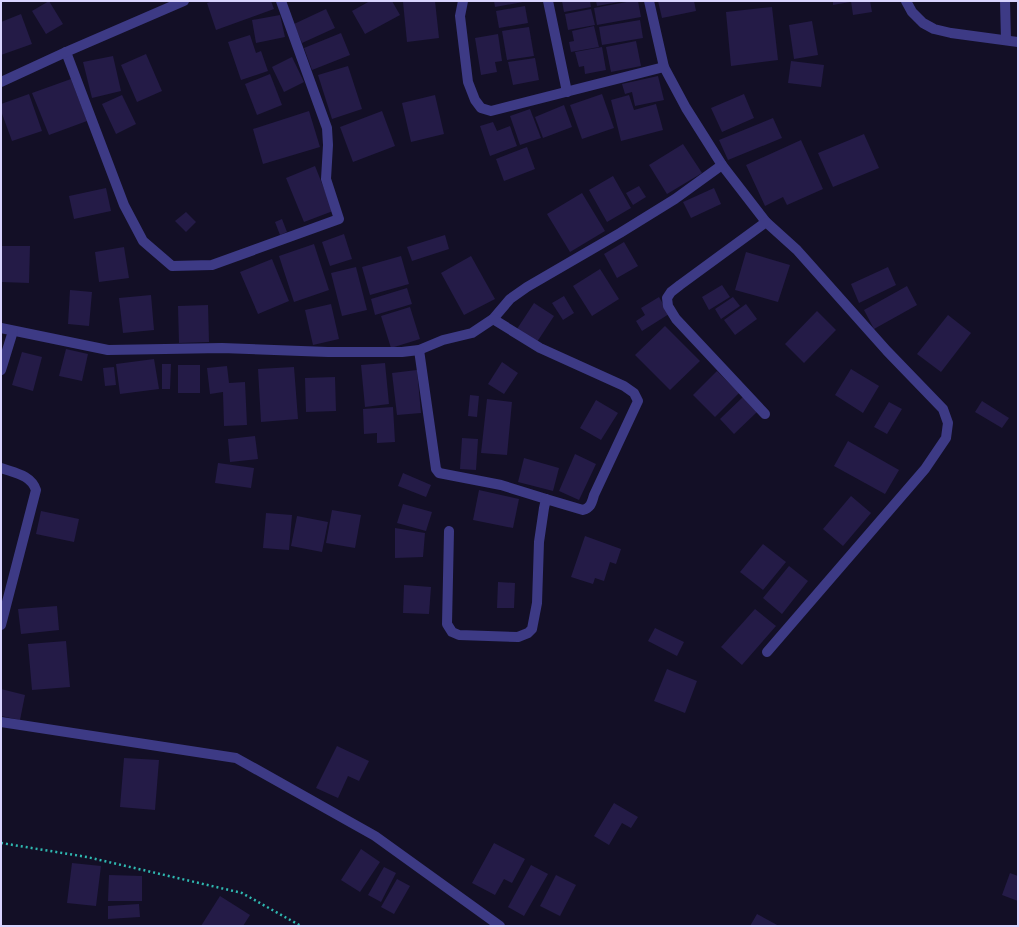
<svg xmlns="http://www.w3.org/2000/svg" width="1019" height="927" viewBox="0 0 1019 927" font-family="Roboto,sans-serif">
  <rect width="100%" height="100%" fill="#130f26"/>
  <!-- building -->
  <g fill="#241b47">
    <polygon points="49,1 63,24 46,34 32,11"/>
    <polygon points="213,1 271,1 274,9 216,30 207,3"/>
    <polygon points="370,1 392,1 400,15 365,34 352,11"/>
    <polygon points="416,1 435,1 439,38 407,42 403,2"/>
    <polygon points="494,1 523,1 523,2 495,7"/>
    <polygon points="562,1 590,1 591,7 564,12"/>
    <polygon points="596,1 619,1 619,2 597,6"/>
    <polygon points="632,1 638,1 641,17 597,25 594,8"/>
    <polygon points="658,1 694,1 696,11 662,18"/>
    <polygon points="833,1 850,1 850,2 833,5"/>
    <polygon points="851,1 870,1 872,12 853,15"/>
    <polygon points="525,6 528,23 499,28 496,11"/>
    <polygon points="772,7 778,60 731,66 726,12"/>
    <polygon points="326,9 335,28 302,43 294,24"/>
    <polygon points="591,9 595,25 568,30 565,14"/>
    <polygon points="21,14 32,44 1,55 1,22"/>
    <polygon points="280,15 285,37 256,43 252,20"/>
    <polygon points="640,20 643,38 602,45 599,27"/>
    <polygon points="812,21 818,55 794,59 789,25"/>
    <polygon points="594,26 599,47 571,52 569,42 574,41 572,31"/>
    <polygon points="529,27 534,56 507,60 502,31"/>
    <polygon points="341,33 350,55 312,70 304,48"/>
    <polygon points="498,34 502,61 495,62 497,72 481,75 475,38"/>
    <polygon points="250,35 256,53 261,51 268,71 241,80 228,42"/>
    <polygon points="636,41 641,66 611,72 606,47"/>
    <polygon points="602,47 606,70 585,74 584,66 579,67 575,52"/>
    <polygon points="146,54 162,91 137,102 121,65"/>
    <polygon points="113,56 121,91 92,98 83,62"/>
    <polygon points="292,57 304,82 284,92 272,67"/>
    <polygon points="535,58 539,80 513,85 508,62"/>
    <polygon points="791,61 824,65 821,87 788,83"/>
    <polygon points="348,66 362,109 332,119 318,75"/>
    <polygon points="270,74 282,105 257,115 245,84"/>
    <polygon points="658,76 664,100 635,106 632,92 625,94 622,84"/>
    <polygon points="71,79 87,121 49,135 32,93"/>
    <polygon points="29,94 42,131 12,141 1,111 1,104"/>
    <polygon points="602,94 614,128 582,139 570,105"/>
    <polygon points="744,94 754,118 722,132 711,108"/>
    <polygon points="122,95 136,124 116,134 102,104"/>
    <polygon points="435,95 444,134 411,142 402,103"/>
    <polygon points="629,95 634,110 656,104 663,130 621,141 611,100"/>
    <polygon points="564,105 572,127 543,138 535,117"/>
    <polygon points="530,109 541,138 520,145 510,116"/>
    <polygon points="309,111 320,147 263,164 253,129"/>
    <polygon points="382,111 395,146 353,162 340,127"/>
    <polygon points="773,118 782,138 728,160 719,140"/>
    <polygon points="493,122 497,131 510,126 517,146 490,156 480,126"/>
    <polygon points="864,134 879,168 833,187 818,153"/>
    <polygon points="801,140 823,189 787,205 783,197 765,206 746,165"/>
    <polygon points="683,144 702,173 667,194 649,165"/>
    <polygon points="527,147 535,169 504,181 496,159"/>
    <polygon points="315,166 333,211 304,222 286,178"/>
    <polygon points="613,176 631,208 607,222 589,190"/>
    <polygon points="639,186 646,197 633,205 626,193"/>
    <polygon points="106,188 111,211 74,219 69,196"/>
    <polygon points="714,188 721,204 691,218 683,202"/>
    <polygon points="582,193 605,231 570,252 547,214"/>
    <polygon points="186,212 196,222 186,232 175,221"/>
    <polygon points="282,219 287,232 280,235 275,222"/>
    <polygon points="344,234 352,259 330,266 322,242"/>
    <polygon points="445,235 449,249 412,261 407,247"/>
    <polygon points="624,242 638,266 617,278 604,254"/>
    <polygon points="314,244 329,290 294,302 279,256"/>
    <polygon points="1,246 30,246 29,283 1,282"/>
    <polygon points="124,247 129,278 99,282 95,252"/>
    <polygon points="746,252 790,265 778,302 735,290"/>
    <polygon points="401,256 409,284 370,295 362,267"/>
    <polygon points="471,256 495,299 464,315 441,273"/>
    <polygon points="272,259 289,301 258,314 240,272"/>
    <polygon points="356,267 367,310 342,316 331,273"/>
    <polygon points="888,267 896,285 859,303 851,284"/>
    <polygon points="600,269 619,299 592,316 573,286"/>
    <polygon points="722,285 730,297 709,310 702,297"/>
    <polygon points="907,286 917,305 874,329 864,310"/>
    <polygon points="407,288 412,304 375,315 371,299"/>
    <polygon points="70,290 92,292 89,326 68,324"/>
    <polygon points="151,295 154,330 123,333 119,298"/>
    <polygon points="564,296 574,313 563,320 552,303"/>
    <polygon points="659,297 669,314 642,331 636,321 645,315 641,308"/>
    <polygon points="733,297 740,306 721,319 715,309"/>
    <polygon points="534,303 554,316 537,342 517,329"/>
    <polygon points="331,304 339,339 313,345 305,310"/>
    <polygon points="746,304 757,319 735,335 724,320"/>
    <polygon points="208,305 209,342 179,343 178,306"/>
    <polygon points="410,307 420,339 391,348 381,316"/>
    <polygon points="817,311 836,330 804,363 785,344"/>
    <polygon points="948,315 971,333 941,372 917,354"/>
    <polygon points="665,326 700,361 670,390 635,355"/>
    <polygon points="66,349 88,354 82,381 59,376"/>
    <polygon points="22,352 42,357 33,391 12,385"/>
    <polygon points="154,359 159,389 120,394 116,364"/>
    <polygon points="502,362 518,373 504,394 488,384"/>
    <polygon points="385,363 389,404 365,407 361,365"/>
    <polygon points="162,364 171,364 170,389 162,389"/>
    <rect x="178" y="365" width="22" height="28"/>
    <polygon points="227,366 229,383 245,382 247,425 224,426 223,392 210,394 207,368"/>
    <polygon points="114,367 116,385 105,386 103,368"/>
    <polygon points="294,367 298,419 261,422 258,369"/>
    <polygon points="851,369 879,386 863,413 835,395"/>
    <polygon points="417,370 421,413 397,415 392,373"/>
    <polygon points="717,371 739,393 715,417 693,395"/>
    <polygon points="335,377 336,411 306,412 305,378"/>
    <polygon points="470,395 479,396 477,417 468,416"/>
    <polygon points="744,396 758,411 734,434 720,419"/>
    <polygon points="487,399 512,402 507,455 481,453"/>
    <polygon points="596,400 618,413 601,440 580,428"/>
    <polygon points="982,401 1009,418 1002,428 975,412"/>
    <polygon points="889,402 902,409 887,434 874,427"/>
    <polygon points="393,407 395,442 377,443 377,433 364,434 363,409"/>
    <polygon points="255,436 258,459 230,462 228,439"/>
    <polygon points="462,438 478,439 476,470 460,469"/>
    <polygon points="848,441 899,470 885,494 834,466"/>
    <polygon points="575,454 596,464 579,500 559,491"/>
    <polygon points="524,458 559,468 553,491 518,482"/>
    <polygon points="218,463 254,468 251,488 215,483"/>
    <polygon points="403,473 431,485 426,497 398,486"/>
    <polygon points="479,490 519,499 513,528 473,520"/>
    <polygon points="851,496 871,513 843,546 823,529"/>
    <polygon points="403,504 432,512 426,531 397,523"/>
    <polygon points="332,510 361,515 355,548 326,543"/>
    <polygon points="41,511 79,519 74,542 36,534"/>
    <polygon points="266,513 292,515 289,550 263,548"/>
    <polygon points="297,516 328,522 322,552 291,546"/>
    <polygon points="395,528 425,533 423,557 395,558"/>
    <polygon points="585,536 621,549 616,564 610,562 604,581 595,578 593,584 571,577"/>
    <polygon points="763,544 786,562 763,590 740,572"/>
    <polygon points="789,566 808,581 782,614 763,598"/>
    <polygon points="498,582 515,583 514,608 497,608"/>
    <polygon points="404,585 431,587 429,614 403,613"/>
    <polygon points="57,606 59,630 21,634 18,609"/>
    <polygon points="755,609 776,626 742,665 721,647"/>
    <polygon points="655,628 684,642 677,656 648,641"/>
    <polygon points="66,641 70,687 32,690 28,644"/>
    <polygon points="667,669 697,681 685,713 654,701"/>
    <polygon points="1,689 25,695 20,720 1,716"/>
    <polygon points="337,746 369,761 359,781 348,776 338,798 316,788"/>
    <polygon points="124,758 159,760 155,810 120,807"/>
    <polygon points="614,803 638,817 631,828 622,823 609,845 594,836"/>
    <polygon points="494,843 525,859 512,883 504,879 495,895 472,883"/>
    <polygon points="361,849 380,862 360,892 341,880"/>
    <polygon points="72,863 101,866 96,906 67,903"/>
    <polygon points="531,865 548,874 524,916 508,907"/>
    <polygon points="384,867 396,873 381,902 368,895"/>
    <polygon points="1010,873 1018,876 1018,901 1002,895"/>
    <polygon points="109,875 142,876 142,901 108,901"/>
    <polygon points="556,875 576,885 560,916 540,906"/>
    <polygon points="397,879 410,886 394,914 381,907"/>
    <polygon points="220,896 250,915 243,926 201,926"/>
    <polygon points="139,904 140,917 108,919 108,906"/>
    <polygon points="757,914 779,926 750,926"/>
  </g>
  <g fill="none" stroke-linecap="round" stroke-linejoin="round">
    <!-- path -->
    <polyline stroke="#2fb8b0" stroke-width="2.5" stroke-dasharray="2 3" stroke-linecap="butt" points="1,843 87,857 242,893 301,926"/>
    <!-- minor -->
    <g stroke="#3d3a85" stroke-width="10">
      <polyline points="463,1 460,16 468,82 475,100 481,108 491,111 664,67"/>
      <polyline points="548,1 567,92"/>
      <polyline points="649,1 664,67 686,108 722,165 766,222 797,250 887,351 943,409 948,423 946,438 925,469 767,652"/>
      <polyline points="906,1 912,12 923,23 934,29 951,33 1018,42"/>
      <polyline points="1005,1 1006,40"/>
      <polyline points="66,52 124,205 143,241 172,266 212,265 339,219 326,179 328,145 327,128 281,1"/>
      <polyline points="1,82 66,52 184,1"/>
      <polyline points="1,328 108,350 222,348 328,352 402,352 419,350 443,340 472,333 493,319 510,299 527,287 620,233 675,199 722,165"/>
      <polyline points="419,350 436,469 439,473 501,485 546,499"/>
      <polyline points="1,370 13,331"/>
      <polyline points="765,414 676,319 668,306 667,298 671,292 680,285 766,222"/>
      <path d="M1,468C15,473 31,475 36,490L1,625"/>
      <path d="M449,531L447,624L452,632L459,635L518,637L528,633L532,629L537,603L539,542L544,508L546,499L583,510C591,508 592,502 594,495L638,401L634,393L624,386L540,348L493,319"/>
      <polyline points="1,722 236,758 375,836 500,926"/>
    </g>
  </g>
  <!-- border -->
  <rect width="1019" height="927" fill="none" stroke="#d9d4ff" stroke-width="4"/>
</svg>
